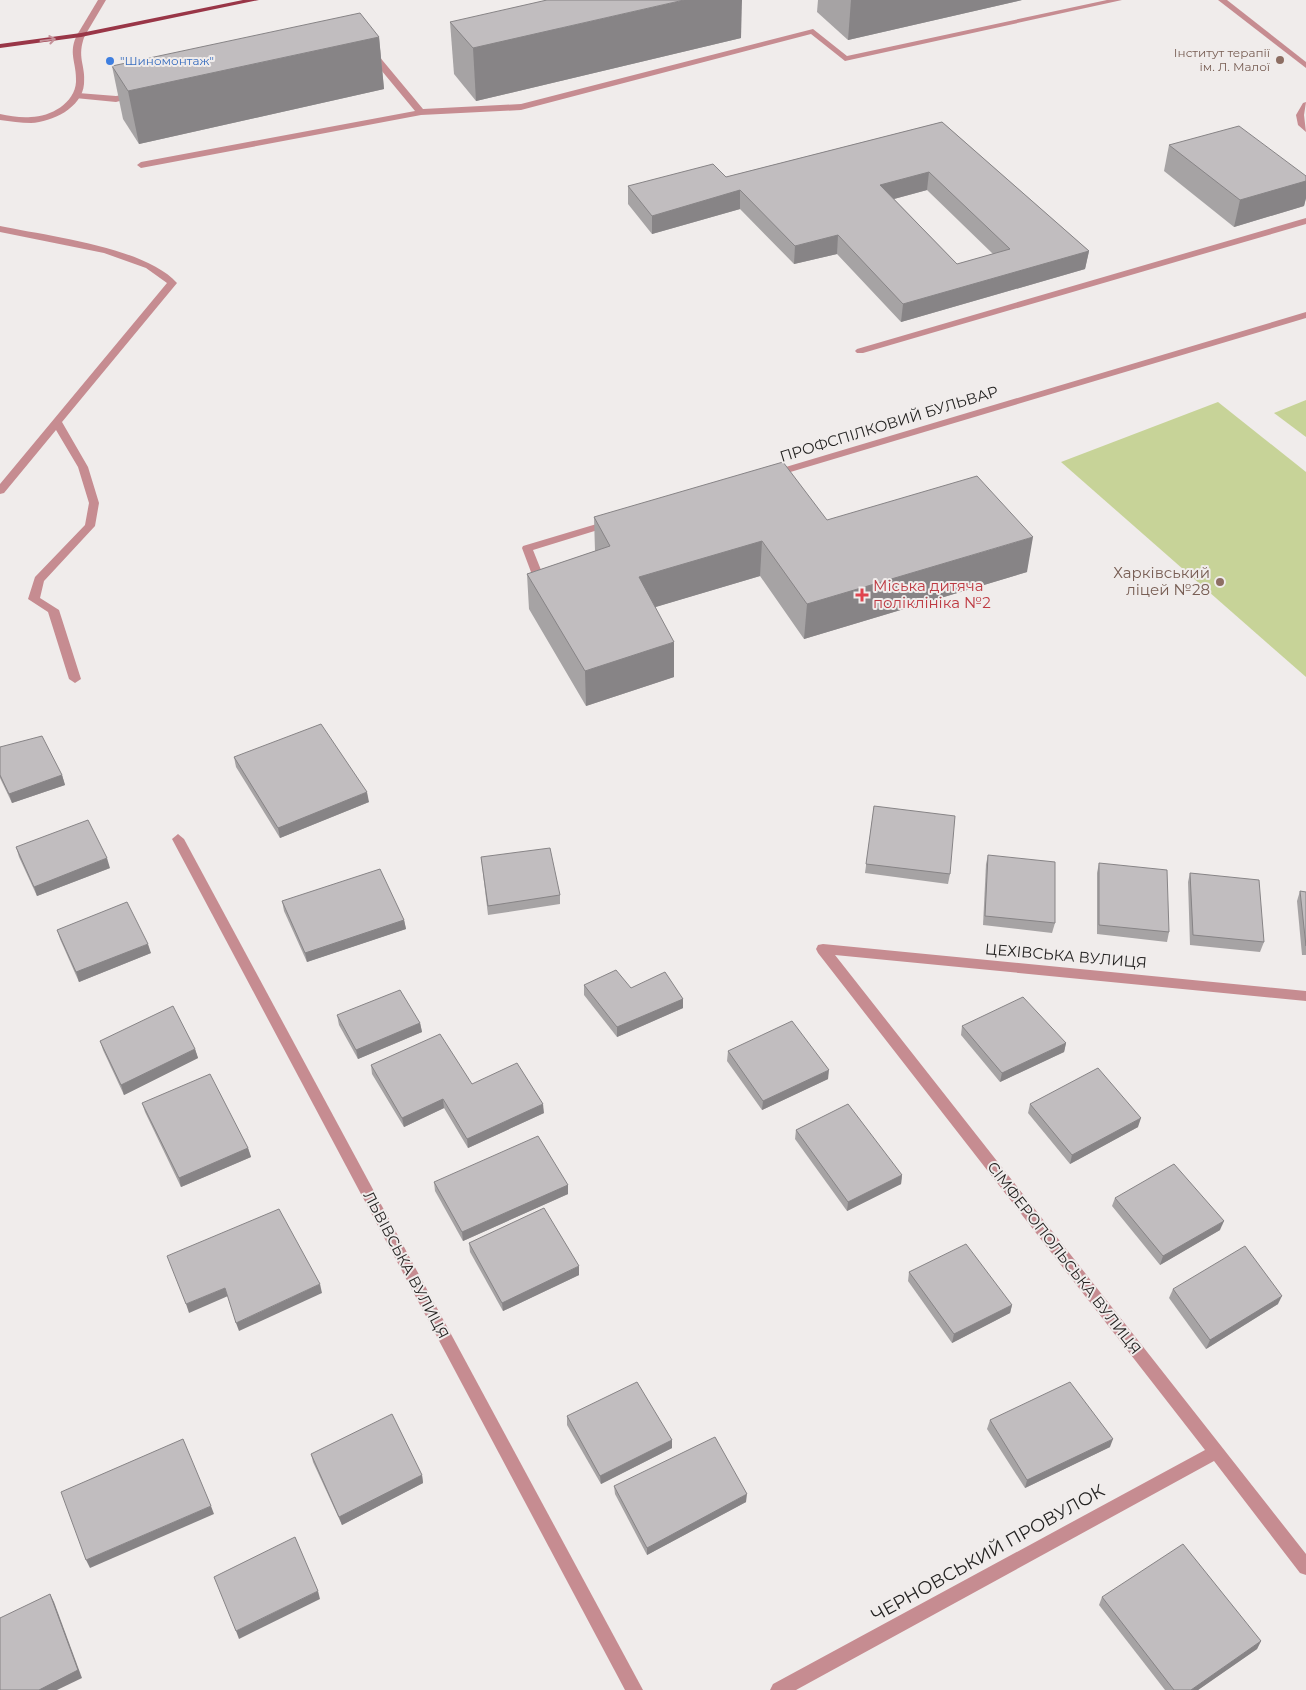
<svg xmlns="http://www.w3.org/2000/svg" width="1306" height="1690" viewBox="0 0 1306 1690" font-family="Montserrat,sans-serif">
  <rect width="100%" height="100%" fill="#f0eceb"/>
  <!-- green -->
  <g fill="#c7d398">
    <polygon points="1306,400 1306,437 1274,413"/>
    <polygon points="1218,402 1306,472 1306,677 1061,462"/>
  </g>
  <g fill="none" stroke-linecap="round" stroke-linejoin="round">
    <!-- lane -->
    <g fill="#c68c91" fill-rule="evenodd">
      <polygon points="1218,0 1227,0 1306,62 1306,68"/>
      <path d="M78,33L85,35C76,58 86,64 84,84C82,108 52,122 31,123C21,123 10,121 0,120V114C10,116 21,118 31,117C50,117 75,103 76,82C77,62 67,53 78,33Z"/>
      <polygon points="1306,102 1304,115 1306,132 1298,125 1296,115 1303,103"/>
      <polygon points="1306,218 1306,224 863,353 857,353 855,351 857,349"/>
      <path d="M0,226C47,236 145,247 177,283L62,422L88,467L99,503L95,526L44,581L40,598L59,610L81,679L75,683L69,679L48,612L28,599L35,577L85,525L89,503L78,467L56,430L4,493L0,494V484L167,283L146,268L104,253L0,232Z"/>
    </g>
    <!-- street -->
    <g fill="#c68c91" fill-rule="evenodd">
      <polygon points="98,0 106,0 84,37 78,37 77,35"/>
      <polygon points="1107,0 1122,0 845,61 811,34 521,110 421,115 141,168 137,165 141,162 415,111 367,53 366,51 370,49 373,49 423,109 521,104 813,29 847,56"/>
      <polygon points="78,93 116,96 134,93 138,96 116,102 75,98 74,96"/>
      <polygon points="1306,312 1306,318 777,476 773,477 768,474 769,472"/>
      <polygon points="610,520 614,521 615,523 614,525 533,550 547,585 545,588 537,588 522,548 523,546"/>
      <polygon points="178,834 184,839 643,1690 625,1690 172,839"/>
      <polygon points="823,944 1306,991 1306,1001 835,955 1306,1554 1306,1575 1300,1573 1214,1461 796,1690 770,1690 773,1684 1205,1450 818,953 816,949 818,945"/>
    </g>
    <!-- primary -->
    <polygon fill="#993647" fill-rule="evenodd" points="243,0 259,0 81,37 0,48 0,44 81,33"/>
  </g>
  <!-- wall -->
  <g fill="#a6a3a4" fill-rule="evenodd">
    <polygon points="818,0 1022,0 848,40 817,12"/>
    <polygon points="450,22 741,38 476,101 454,74"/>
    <polygon points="379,37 384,89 139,144 123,119 112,66"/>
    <path d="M942,122L1089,251L1085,269L901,322L837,254L794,264L740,209L652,234L628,204V186L726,177ZM927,190L993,254L957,264L894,199Z"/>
    <polygon points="1169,145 1306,176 1306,198 1304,206 1234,227 1164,171"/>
    <polygon points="594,517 827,520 1027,572 804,639 760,576 655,607 674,677 586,706 529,609 527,574 595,551"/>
    <polygon points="0,747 62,775 65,785 12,803 0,778"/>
    <polygon points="234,757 369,802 280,838 236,767"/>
    <polygon points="874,806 950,874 948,884 865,873"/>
    <polygon points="16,847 110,868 37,896 19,857"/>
    <polygon points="988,855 1055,923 1052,933 983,925 986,864"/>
    <polygon points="481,857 560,895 560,904 488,915"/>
    <polygon points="1099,863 1169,932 1167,942 1097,934 1097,873"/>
    <polygon points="1190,873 1264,942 1260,952 1190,945 1188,882"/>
    <polygon points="1300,891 1306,892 1306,955 1302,955 1297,901"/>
    <polygon points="282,901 404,920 406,929 307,962 284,911"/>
    <polygon points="57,930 151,953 79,982 60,939"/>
    <polygon points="584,985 631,988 683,999 683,1008 617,1037 584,995"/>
    <polygon points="337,1015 420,1023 422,1032 358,1059 339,1025"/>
    <polygon points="962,1026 1066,1043 1064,1052 1000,1082 961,1035"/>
    <polygon points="100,1041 195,1049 198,1058 124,1095 103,1050"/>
    <polygon points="728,1051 828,1079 762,1110 727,1061"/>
    <polygon points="371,1065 472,1084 544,1113 468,1148 444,1108 404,1127 372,1074"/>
    <polygon points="142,1103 248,1148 251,1157 181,1187 145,1112"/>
    <polygon points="1030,1104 1138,1127 1070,1164 1028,1113"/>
    <polygon points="796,1130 902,1175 901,1184 847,1211 795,1139"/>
    <polygon points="434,1182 568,1185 568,1194 463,1241 435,1191"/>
    <polygon points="1115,1198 1220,1230 1160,1265 1112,1206"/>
    <polygon points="469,1243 579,1275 503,1311 470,1252"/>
    <polygon points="909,1272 1012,1305 1010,1313 952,1343 908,1281"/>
    <polygon points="1173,1289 1278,1304 1206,1349 1169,1298"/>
    <polygon points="567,1416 672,1440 672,1448 601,1484 567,1425"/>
    <polygon points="990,1420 1110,1447 1025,1488 987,1429"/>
    <polygon points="311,1454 422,1475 423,1483 342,1525 313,1462"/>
    <polygon points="614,1486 746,1502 647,1555 615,1494"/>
    <polygon points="1102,1597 1261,1641 1257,1649 1198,1690 1165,1690 1099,1605"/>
  </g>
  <!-- shaded-wall -->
  <g fill="#878486">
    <polygon points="684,0 742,0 741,38 476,101 473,48"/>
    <polygon points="851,0 1022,0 848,40"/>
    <polygon points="379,37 384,89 139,144 128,91"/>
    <polygon points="929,172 927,190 879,203 880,185"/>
    <polygon points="1306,181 1306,198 1304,206 1234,227 1240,200"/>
    <polygon points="740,190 740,209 652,234 652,216"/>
    <polygon points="838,235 837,254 794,264 795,246"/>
    <polygon points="1089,251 1085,269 901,322 903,304"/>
    <polygon points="1033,537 1027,572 804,639 807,604"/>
    <polygon points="762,541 760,576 639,612 639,577"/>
    <polygon points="674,642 674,677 586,706 585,671"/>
    <polygon points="62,775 65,785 12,803 9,794"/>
    <polygon points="367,792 369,802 280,838 278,828"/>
    <polygon points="107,858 110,868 37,896 34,887"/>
    <polygon points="404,920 406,929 307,962 305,953"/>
    <polygon points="148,944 151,953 79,982 76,972"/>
    <polygon points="683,999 683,1008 617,1037 617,1027"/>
    <polygon points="420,1023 422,1032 358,1059 356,1050"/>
    <polygon points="1066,1043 1064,1052 1000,1082 1002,1073"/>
    <polygon points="195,1049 198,1058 124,1095 121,1085"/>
    <polygon points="829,1070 828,1079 762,1110 763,1101"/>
    <polygon points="443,1099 444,1108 404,1127 402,1118"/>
    <polygon points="543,1104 544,1113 468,1148 467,1139"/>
    <polygon points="1141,1118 1138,1127 1070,1164 1072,1155"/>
    <polygon points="248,1148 251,1157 181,1187 179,1178"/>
    <polygon points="902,1175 901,1184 847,1211 848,1202"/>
    <polygon points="568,1185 568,1194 463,1241 462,1232"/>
    <polygon points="1224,1221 1220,1230 1160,1265 1163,1256"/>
    <polygon points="579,1266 579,1275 503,1311 502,1303"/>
    <polygon points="320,1284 322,1293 239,1331 236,1323"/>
    <polygon points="225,1288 228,1296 189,1313 186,1304"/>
    <polygon points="1282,1296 1278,1304 1206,1349 1210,1340"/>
    <polygon points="1012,1305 1010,1313 952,1343 954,1334"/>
    <polygon points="1113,1439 1110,1447 1025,1488 1027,1480"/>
    <polygon points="672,1440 672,1448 601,1484 600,1476"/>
    <polygon points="422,1475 423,1483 342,1525 339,1517"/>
    <polygon points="747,1494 746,1502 647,1555 647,1548"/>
    <polygon points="211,1506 214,1514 90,1568 86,1560"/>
    <polygon points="318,1591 320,1599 239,1639 236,1631"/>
    <polygon points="50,1594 54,1602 82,1678 57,1690 39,1690"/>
    <polygon points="1261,1641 1257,1649 1198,1690 1191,1690"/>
  </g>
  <!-- building -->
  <g fill="#c1bdbf" stroke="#878486" fill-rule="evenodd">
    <polygon points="547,0 684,0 473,48 450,22"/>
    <polygon points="360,13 379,37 128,91 112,66"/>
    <path d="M942,122L1089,251L903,304L838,235L795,246L740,190L652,216L628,186L713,164L726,177ZM929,172L1010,249L957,264L880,185Z"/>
    <polygon points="1239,126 1306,176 1306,181 1240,200 1169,145"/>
    <polygon points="783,462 827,520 977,476 1033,537 807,604 762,541 639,577 674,642 585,671 527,574 610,546 594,517"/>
    <polygon points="321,724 367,792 278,828 234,757"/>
    <polygon points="42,736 62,775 9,794 0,775 0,747"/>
    <polygon points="874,806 955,816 950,874 866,864"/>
    <polygon points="88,820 107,858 34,887 16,847"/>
    <polygon points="550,848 560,895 488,906 481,857"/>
    <polygon points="988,855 1055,862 1055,923 985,916"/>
    <polygon points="1099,863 1167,870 1169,932 1099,925"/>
    <polygon points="380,869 404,920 305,953 282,901"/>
    <polygon points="1190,873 1259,880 1264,942 1193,935"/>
    <polygon points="1300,891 1306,892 1306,946"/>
    <polygon points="127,902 148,944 76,972 57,930"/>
    <polygon points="616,970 631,988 665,972 683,999 617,1027 584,985"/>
    <polygon points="400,990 420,1023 356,1050 337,1015"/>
    <polygon points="1023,997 1066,1043 1002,1073 962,1026"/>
    <polygon points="173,1006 195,1049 121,1085 100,1041"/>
    <polygon points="792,1021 829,1070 763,1101 728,1051"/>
    <polygon points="440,1034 472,1084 517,1063 543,1104 467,1139 443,1099 402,1118 371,1065"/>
    <polygon points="1098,1068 1141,1118 1072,1155 1030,1104"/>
    <polygon points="210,1074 248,1148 179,1178 142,1103"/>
    <polygon points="848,1104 902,1175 848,1202 796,1130"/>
    <polygon points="538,1136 568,1185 462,1232 434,1182"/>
    <polygon points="1174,1164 1224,1221 1163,1256 1115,1198"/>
    <polygon points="544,1208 579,1266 502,1303 469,1243"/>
    <polygon points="279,1209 320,1284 236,1323 225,1288 186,1304 167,1256"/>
    <polygon points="966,1244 1012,1305 954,1334 909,1272"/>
    <polygon points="1245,1246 1282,1296 1210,1340 1173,1289"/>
    <polygon points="637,1382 672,1440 600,1476 567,1416"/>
    <polygon points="1070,1382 1113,1439 1027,1480 990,1420"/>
    <polygon points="392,1414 422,1475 339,1517 311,1454"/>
    <polygon points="715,1437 747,1494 647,1548 614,1486"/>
    <polygon points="183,1439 211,1506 86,1560 61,1492"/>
    <polygon points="295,1537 318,1591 236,1631 214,1577"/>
    <polygon points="1183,1544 1261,1641 1191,1690 1174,1690 1102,1597"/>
    <polygon points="50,1594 78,1670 39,1690 0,1690 0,1618"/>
  </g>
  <!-- one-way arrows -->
  <defs><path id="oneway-shaft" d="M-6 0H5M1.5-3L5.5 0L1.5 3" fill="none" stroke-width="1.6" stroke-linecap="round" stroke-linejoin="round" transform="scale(1.25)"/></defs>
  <use stroke="#c49199" href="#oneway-shaft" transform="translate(48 40) rotate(-8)"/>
  <!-- markers -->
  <g fill="#8d6e63" stroke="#f0eceb" stroke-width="2">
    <circle cx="1280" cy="60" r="5"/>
    <circle cx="1220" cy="582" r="5"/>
  </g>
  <circle fill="#3f7fe0" stroke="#f0eceb" stroke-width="2" cx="110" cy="61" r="5"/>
  <path fill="#e0444e" stroke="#f0eceb" stroke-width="2" d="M859.5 587.5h5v5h5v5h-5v5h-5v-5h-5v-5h5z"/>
  <g text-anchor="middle" stroke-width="4" stroke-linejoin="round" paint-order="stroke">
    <!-- far-education labels -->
    <g font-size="12" fill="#785e54" stroke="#f0eceb" text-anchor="end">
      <text x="1270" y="57">Інститут терапії<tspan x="1270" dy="14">ім. Л. Малої</tspan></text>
    </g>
    <!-- far-shop labels -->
    <g font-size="12" fill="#366cbe" stroke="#f0eceb" text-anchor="start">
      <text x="120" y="65">"Шиномонтаж"</text>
    </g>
    <!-- street labels -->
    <g font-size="15" fill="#242322" stroke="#f0eceb">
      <text transform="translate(889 424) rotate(-17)" y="5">ПРОФСПІЛКОВИЙ БУЛЬВАР</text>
      <text transform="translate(1066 956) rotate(5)" y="5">ЦЕХІВСЬКА ВУЛИЦЯ</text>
      <text transform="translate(1064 1258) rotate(52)" y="5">СІМФЕРОПОЛЬСЬКА ВУЛИЦЯ</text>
      <text transform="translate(406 1265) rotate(62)" y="5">ЛЬВІВСЬКА ВУЛИЦЯ</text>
    </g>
    <!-- education labels -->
    <g font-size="15" fill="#785e54" stroke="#f0eceb" text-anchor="end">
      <text x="1210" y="578">Харківський<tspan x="1210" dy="17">ліцей №28</tspan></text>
    </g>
    <!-- health labels -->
    <g font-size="15" fill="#be3a42" stroke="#f0eceb" text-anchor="start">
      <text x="873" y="591">Міська дитяча<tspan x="873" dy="17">поліклініка №2</tspan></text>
    </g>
    <!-- near-street labels -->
    <g font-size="18" fill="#242322" stroke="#f0eceb">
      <text transform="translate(988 1553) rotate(-29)" y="6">ЧЕРНОВСЬКИЙ ПРОВУЛОК</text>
    </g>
  </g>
</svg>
